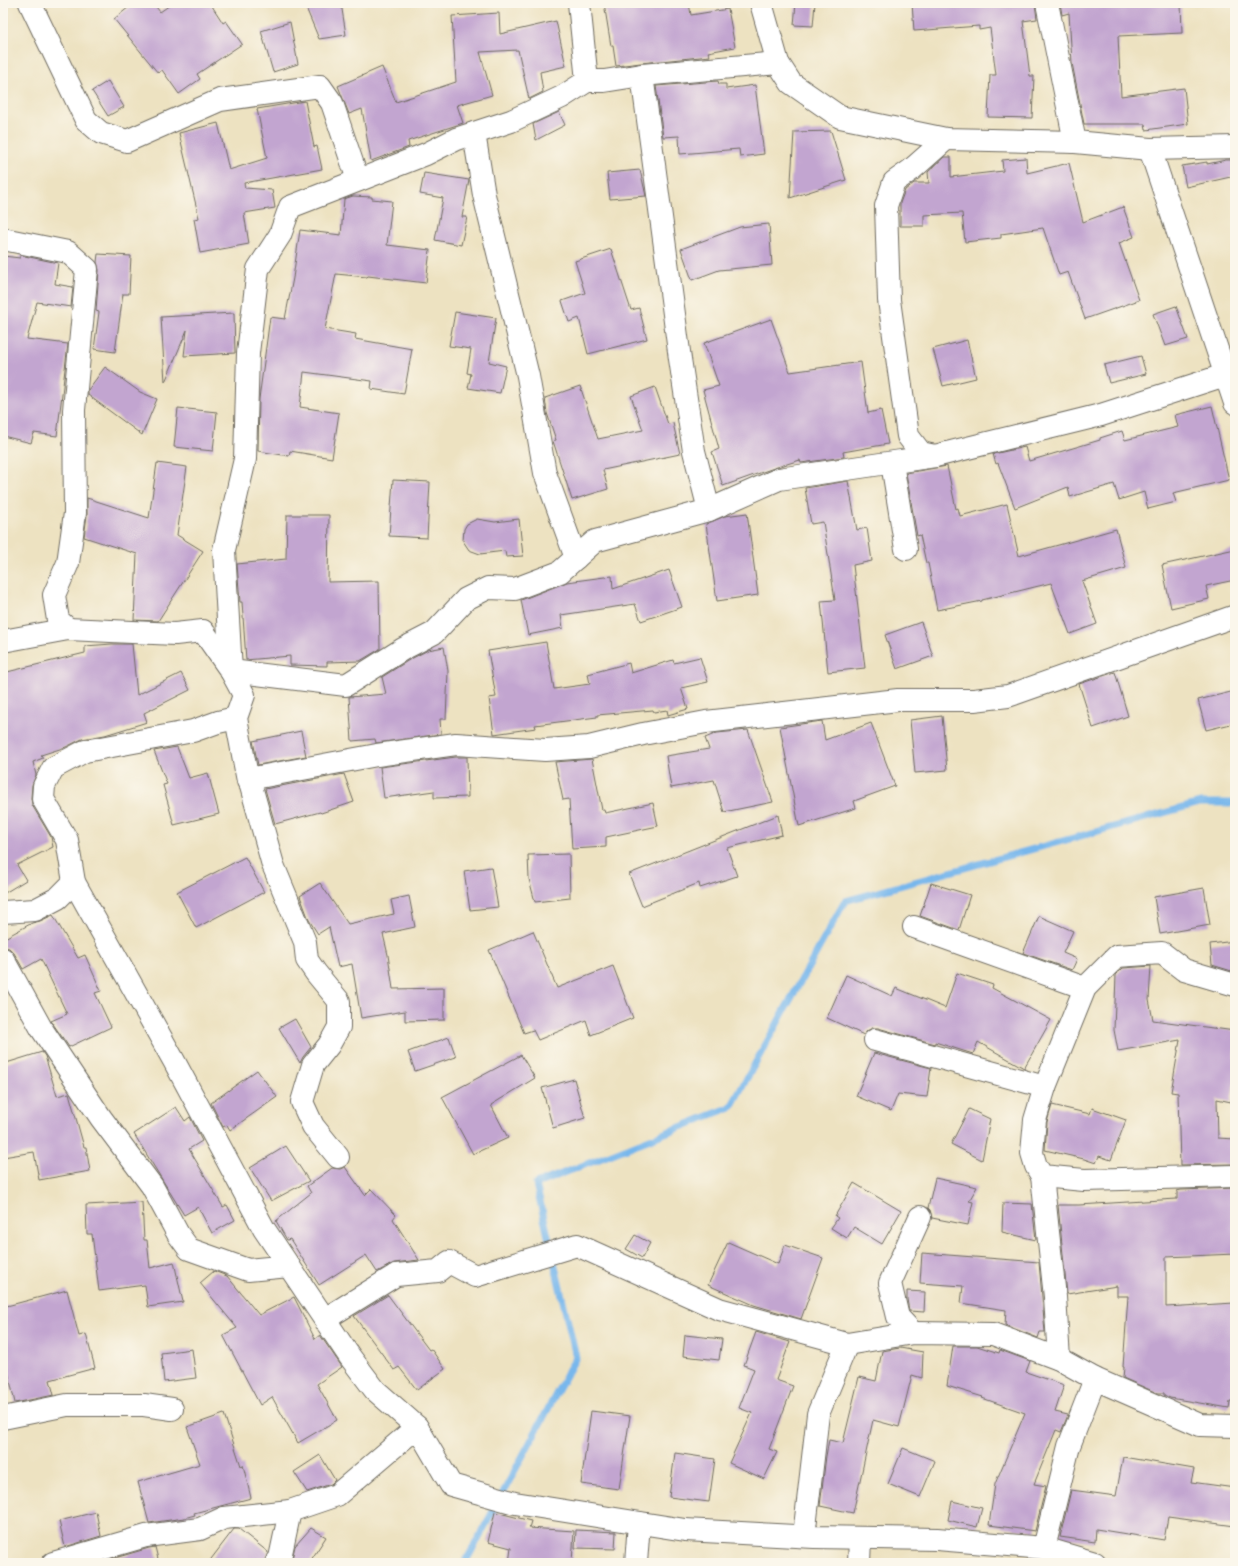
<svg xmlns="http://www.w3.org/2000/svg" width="1238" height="1566" viewBox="0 0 1238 1566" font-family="Pangolin,sans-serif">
  <rect width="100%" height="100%" fill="#fbf7ec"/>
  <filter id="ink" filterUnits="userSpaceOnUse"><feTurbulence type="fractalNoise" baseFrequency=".025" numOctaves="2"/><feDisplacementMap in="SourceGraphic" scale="8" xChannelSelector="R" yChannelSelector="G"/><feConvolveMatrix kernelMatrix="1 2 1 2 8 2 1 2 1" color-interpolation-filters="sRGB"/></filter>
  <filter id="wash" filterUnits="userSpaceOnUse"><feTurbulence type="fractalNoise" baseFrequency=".012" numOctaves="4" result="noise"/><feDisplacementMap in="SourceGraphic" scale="16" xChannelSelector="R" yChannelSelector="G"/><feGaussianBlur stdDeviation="0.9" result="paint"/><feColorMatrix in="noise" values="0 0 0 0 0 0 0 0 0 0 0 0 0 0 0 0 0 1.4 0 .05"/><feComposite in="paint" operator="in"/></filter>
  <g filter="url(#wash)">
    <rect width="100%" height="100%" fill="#ede2c1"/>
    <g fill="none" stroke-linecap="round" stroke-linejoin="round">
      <!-- stream -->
      <polyline stroke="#78b7ec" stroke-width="7" points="465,1563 576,1357 536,1184 731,1107 845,901 1200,803 1235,803"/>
    </g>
    <g id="blocks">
      <!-- building -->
      <g fill="#c2a5d0">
        <polygon points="134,3 153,3 160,12 173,3 210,3 223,23 226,21 242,44 197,74 200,79 179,94 162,70 158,73 114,19"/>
        <polygon points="304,3 341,3 346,35 319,39"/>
        <polygon points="604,3 689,3 691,15 728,9 735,47 708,52 710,56 641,63 616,66 613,46 611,46"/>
        <polygon points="796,3 815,3 813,26 794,25"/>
        <polygon points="912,3 1035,3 1037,19 1023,21 1030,76 1034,76 1032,118 988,117 990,75 996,75 990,28 979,30 979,26 914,31"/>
        <polygon points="1060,3 1181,3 1182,33 1118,36 1121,96 1184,88 1188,124 1146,130 1145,124 1084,124 1072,63 1069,13 1062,15"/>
        <polygon points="499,13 500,34 556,21 566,66 540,72 543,92 529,99 518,50 480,52 492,95 457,105 463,123 408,141 409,147 371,161 362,109 349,114 338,86 382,67 396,102 456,82 452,16"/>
        <polygon points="290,22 298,64 273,72 261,31"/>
        <polygon points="108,81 124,107 108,116 92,91"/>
        <polygon points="718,81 719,84 726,84 726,89 755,85 764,154 740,157 739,149 680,154 679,136 663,137 656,86"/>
        <polygon points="305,101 314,147 317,146 322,169 244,183 245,188 272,190 275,208 244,213 249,244 200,253 194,219 199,218 179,133 218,123 229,170 267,158 257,109"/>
        <polygon points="559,112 565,125 536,140 533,124"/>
        <polygon points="831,131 846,180 790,198 794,132"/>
        <polygon points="944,157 951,157 951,177 1003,171 1002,160 1026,158 1027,173 1069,163 1083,222 1123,207 1134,237 1119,243 1139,300 1085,319 1068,272 1059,275 1043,228 1001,234 1001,238 965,242 962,213 924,215 924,226 900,226 900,203 905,190 914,183 929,183 928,172"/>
        <polygon points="1226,160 1235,160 1235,176 1186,187 1182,166 1207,162 1207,164"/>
        <polygon points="640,170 646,196 610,199 607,173"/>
        <polygon points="424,173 469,180 462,217 467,217 461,245 435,240 443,198 420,194"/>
        <polygon points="353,196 372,197 372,199 392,201 387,245 430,250 426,283 368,276 367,277 336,274 325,329 356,334 355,339 412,349 404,394 371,389 372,381 304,372 300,407 339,413 332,458 290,451 289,456 258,451 259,399 270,317 285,319 293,278 300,230 341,235 344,199"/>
        <polygon points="769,224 772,265 719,270 692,280 681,249 740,227"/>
        <polygon points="611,249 631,310 639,308 647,339 588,354 579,318 569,322 562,301 585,293 575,261"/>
        <polygon points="98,254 131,256 129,294 123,294 115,352 94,349 99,312 96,311 99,270 97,262"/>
        <polygon points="20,255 58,263 55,284 73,287 71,307 37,302 27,339 68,344 57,436 34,433 31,443 3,436 3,256 20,258"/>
        <polygon points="1176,306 1188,339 1165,346 1153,314"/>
        <polygon points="455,312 496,318 489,362 506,366 500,393 468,388 471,374 467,373 471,349 449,346"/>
        <polygon points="234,313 235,353 184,356 187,330 165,382 161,317"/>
        <polygon points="771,319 790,372 861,362 868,413 881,410 888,444 843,452 844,457 801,463 800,460 774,468 723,486 712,452 719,449 703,390 719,386 704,343"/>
        <polygon points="967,340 976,378 943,386 933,349"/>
        <polygon points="1141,356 1146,374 1109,383 1104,365"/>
        <polygon points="105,367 140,392 157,399 142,435 88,395 88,390"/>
        <polygon points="580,386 598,439 643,430 631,396 655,387 668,424 673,423 680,454 603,470 608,489 572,500 553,441 556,440 547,413 545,398"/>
        <polygon points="1212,406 1229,480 1173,493 1176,502 1148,509 1144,492 1119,500 1114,484 1070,497 1068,487 1015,508 998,463 996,464 993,454 1025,447 1029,461 1100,440 1100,438 1122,431 1125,440 1178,427 1175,415"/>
        <polygon points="178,408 217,412 213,451 174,447"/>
        <polygon points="157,463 187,467 177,535 203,551 158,621 134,620 137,554 84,537 87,515 87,498 149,518"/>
        <polygon points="947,466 956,509 958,508 960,516 1007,504 1019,556 1116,529 1126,568 1082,581 1097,624 1070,634 1051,583 982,600 982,601 937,610 928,563 926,563 920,535 917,536 906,473"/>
        <polygon points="393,480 430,482 427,538 389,536"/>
        <polygon points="848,481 857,530 867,528 872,561 853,565 865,668 828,672 821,601 835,600 823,522 811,524 805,488"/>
        <polygon points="747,513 758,595 717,601 706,524 725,516"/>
        <polygon points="287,515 329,515 328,582 379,581 380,649 360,661 327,662 327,666 290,665 290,656 246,660 242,602 240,602 237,564 286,559"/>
        <polygon points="477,519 495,522 519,519 523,556 506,557 505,551 480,554 469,550 463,541 464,529 467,524"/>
        <polygon points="1235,549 1235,580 1206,586 1209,599 1171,608 1162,565"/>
        <polygon points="669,570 682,607 641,621 635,604 561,615 563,628 528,635 521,600 567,582 612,576 613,589"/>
        <polygon points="921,622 933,656 897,669 885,635"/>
        <polygon points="546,642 554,689 590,684 588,674 629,663 631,673 673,660 674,663 700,657 708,682 681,688 688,709 668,715 667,710 654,712 653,710 597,715 597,717 535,725 536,728 494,734 489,698 496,697 488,651"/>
        <polygon points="112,644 132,644 137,695 181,673 190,690 144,713 147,722 105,735 82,739 66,747 41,755 43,758 33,762 36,775 32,785 31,798 32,805 51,837 53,847 17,865 26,880 3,894 3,673 85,653 85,646"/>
        <polygon points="444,647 448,671 446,719 440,719 441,734 376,743 375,739 352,741 349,697 386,694 382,677 409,660 428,650"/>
        <polygon points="1115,672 1128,716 1093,728 1079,684"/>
        <polygon points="1235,691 1235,723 1206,730 1198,700"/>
        <polygon points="942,716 947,770 915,773 910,720"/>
        <polygon points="822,721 825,740 871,723 895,786 854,801 856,808 799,826 780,727"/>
        <polygon points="748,730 773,802 724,812 714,780 671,788 666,756 709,749 705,738 717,733"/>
        <polygon points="301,731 306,756 258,765 253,741"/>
        <polygon points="177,747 189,778 208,773 219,814 174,825 163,785 167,784 154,751"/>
        <polygon points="456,757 467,757 468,797 434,798 434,791 384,798 380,767"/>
        <polygon points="592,759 602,810 604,810 605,813 653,803 658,826 606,837 606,847 572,849 569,799 563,800 555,762"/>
        <polygon points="344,774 354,802 321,813 320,812 275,824 265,789"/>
        <polygon points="778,815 782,835 727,848 737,876 700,888 699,883 642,906 629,874"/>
        <polygon points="569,854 570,898 535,902 529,879 528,855"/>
        <polygon points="245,857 264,892 196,928 177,892"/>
        <polygon points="491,867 498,907 470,910 464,871"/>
        <polygon points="320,883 348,924 394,914 391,900 409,896 415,927 383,934 388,955 393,989 444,988 444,1020 405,1021 405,1011 361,1018 352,964 338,967 329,927 318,934 309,920 300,896"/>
        <polygon points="931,883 970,895 959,930 920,916"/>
        <polygon points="1204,888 1210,925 1160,934 1154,897"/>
        <polygon points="53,915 78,958 85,955 101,991 95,993 111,1027 69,1047 51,1021 67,1014 41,959 23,969 14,953 9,948 3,947 3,939 32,923 40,921"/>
        <polygon points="1039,916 1073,931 1063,953 1077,959 1072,970 1023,953"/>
        <polygon points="533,931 557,988 613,966 633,1018 591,1035 586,1020 538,1040 533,1030 524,1033 489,950"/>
        <polygon points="1235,941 1235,972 1212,965 1210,944"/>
        <polygon points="1151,966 1149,1000 1153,1020 1235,1031 1235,1077 1231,1102 1217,1099 1218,1138 1235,1139 1235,1164 1180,1165 1178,1093 1171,1092 1180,1040 1118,1051 1114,1030 1116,975 1123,968"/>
        <polygon points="957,973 993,985 992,988 1051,1020 1024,1068 978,1042 973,1054 935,1042 935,1044 878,1028 872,1028 867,1031 864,1035 827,1018 846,975 892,996 896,988 945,1008"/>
        <polygon points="295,1019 311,1047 303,1057 300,1063 279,1028"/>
        <polygon points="449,1037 456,1057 415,1071 408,1052"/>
        <polygon points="42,1052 45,1056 57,1096 69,1093 84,1147 86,1147 90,1171 39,1180 34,1152 3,1157 3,1064"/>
        <polygon points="874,1053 931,1068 927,1097 898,1094 891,1111 856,1096"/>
        <polygon points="521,1055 535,1078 491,1105 508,1138 473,1154 442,1097"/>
        <polygon points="257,1070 277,1097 230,1130 227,1125 223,1127 211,1103"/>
        <polygon points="574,1079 585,1118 553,1128 542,1088"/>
        <polygon points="1052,1105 1090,1114 1092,1108 1126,1120 1111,1160 1099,1156 1096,1163 1084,1159 1045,1150 1047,1122"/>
        <polygon points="176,1107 185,1121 190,1117 202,1141 189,1149 223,1207 227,1205 235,1220 212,1233 198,1207 184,1215 134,1134"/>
        <polygon points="969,1109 990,1119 982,1160 951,1144"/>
        <polygon points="286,1146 309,1181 271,1201 250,1168"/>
        <polygon points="345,1167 365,1195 371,1189 396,1215 393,1219 419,1260 394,1263 377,1272 366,1255 319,1285 290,1239 287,1240 276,1221 311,1193 307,1186 332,1168 340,1169"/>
        <polygon points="935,1178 977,1187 969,1201 973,1202 968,1225 932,1218 930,1210 928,1208"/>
        <polygon points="854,1183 901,1211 882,1244 854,1227 847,1238 831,1228 838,1218 835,1216"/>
        <polygon points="1235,1188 1235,1254 1166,1257 1166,1307 1235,1303 1235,1402 1230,1402 1229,1408 1170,1398 1164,1395 1164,1393 1157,1393 1123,1378 1124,1367 1123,1367 1128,1296 1117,1296 1117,1286 1067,1294 1058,1205 1079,1205 1177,1199 1177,1191 1181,1190"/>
        <polygon points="142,1202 144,1240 147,1240 150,1268 174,1262 183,1302 148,1307 145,1285 99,1291 92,1234 87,1234 86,1205"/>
        <polygon points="1003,1203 1032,1204 1036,1240 1002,1232"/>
        <polygon points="635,1235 650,1243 642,1258 626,1249"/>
        <polygon points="728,1242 778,1264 785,1245 823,1258 801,1319 754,1305 708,1285"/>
        <polygon points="922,1253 1039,1262 1045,1332 1040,1332 1038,1338 1005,1325 1006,1310 961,1303 963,1286 920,1283"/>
        <polygon points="214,1271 227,1276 259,1315 294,1297 315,1339 320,1335 342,1367 317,1384 337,1420 298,1443 272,1397 260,1405 223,1335 237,1328 200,1283"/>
        <polygon points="67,1290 79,1336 86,1334 95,1368 50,1380 54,1395 15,1403 3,1349 3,1307"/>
        <polygon points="907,1291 925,1292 924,1312 909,1311 907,1299"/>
        <polygon points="388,1295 417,1334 429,1350 431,1349 445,1369 417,1390 399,1367 394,1370 354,1316"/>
        <polygon points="756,1332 790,1342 776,1380 793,1386 769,1449 777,1452 764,1479 729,1463 752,1413 739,1408 754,1369 744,1365"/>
        <polygon points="685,1335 722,1339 719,1360 683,1356"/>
        <polygon points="953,1346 977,1346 999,1353 1000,1350 1030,1361 1026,1372 1064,1385 1055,1412 1068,1415 1061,1432 1056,1430 1034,1484 1046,1486 1035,1531 989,1525 995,1484 1025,1413 982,1398 983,1397 947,1386"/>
        <polygon points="900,1348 923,1352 922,1378 912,1375 899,1427 873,1420 853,1513 820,1506 826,1456 829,1440 843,1443 859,1377 876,1381 882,1351"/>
        <polygon points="192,1349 196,1378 164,1382 161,1353"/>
        <polygon points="591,1411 630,1416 619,1489 581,1484"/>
        <polygon points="224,1414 241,1466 243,1465 251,1498 194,1513 195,1515 184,1518 149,1523 138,1482 200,1464 187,1427"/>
        <polygon points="903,1448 935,1461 920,1497 888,1484"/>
        <polygon points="675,1453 715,1459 709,1502 669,1497"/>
        <polygon points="320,1455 335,1480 331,1484 307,1492 294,1472"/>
        <polygon points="1123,1457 1194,1469 1191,1482 1235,1488 1235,1526 1168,1517 1164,1540 1096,1529 1095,1542 1060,1537 1071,1490 1116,1496"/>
        <polygon points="952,1501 982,1508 977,1527 948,1520"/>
        <polygon points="96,1512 101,1536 65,1547 59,1521"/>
        <polygon points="495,1512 531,1521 529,1528 574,1531 572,1563 509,1563 511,1548 488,1542"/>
        <polygon points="311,1528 326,1537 309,1563 291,1563 295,1546"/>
        <polygon points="234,1529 239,1529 268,1552 264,1563 208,1563"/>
        <polygon points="576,1530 616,1532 615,1549 575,1548"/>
        <polygon points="155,1547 159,1563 98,1563 149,1548"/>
      </g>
    </g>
  </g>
  <g filter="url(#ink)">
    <use href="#blocks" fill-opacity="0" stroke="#6f6b60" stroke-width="1"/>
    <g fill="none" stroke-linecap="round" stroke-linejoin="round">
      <defs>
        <g id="street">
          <polyline points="30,3 86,120 101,133 127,141 220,100 320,86 332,103 358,180"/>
          <polyline points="579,3 587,81"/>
          <polyline points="761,3 778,63 791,83 840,117 946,139 1075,142 1150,149 1235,147"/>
          <polyline points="1047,3 1075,142"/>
          <polyline points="778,63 642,75 604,81 587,81 562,97 511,121 456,139 426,154 290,207 280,235 258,269 248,353 245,459 224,550 231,671 244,695 236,718 248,781 249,779 377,755 456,744 545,750 589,747 643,734 706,722 898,700 974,700 1008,696 1235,616"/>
          <polyline points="642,75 680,359 694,451 709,510"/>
          <polyline points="474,133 484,195 528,376 545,473 576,558"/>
          <polyline points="1150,149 1235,403"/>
          <polyline points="3,239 68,252 87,269 74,410 75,513 68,563 54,595 58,620 68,629"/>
          <polyline points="935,456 921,453 908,436 889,300 886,206 894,182 911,170 946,139"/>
          <polyline points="892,463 906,549"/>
          <polyline points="3,641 68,629 175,634 203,631 231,671 346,685 403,649 434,633 466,599 488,588 515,589 560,572 595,541 709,510 779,479 935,456 1101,415 1225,375"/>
          <polyline points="236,718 218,722 193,731 85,751 53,768 44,786 43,799 67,840 74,882 174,1061 264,1229 350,1357 375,1390 417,1427 451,1485 515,1503 685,1530 814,1537 937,1539 1044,1548 1069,1446 1095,1379"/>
          <polyline points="249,779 273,865 305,942 307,960 316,973 339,1001 339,1027 329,1045 313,1065 302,1102 313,1126 338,1157"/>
          <polyline points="3,912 35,910 58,898 74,882"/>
          <polyline points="914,927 1085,988"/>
          <polyline points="3,959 41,1028 101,1118 152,1186 178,1234 189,1249 248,1270 289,1266"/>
          <polyline points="1235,985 1184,970 1162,953 1117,956 1085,988 1045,1087 1035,1120 1032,1153 1036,1166 1042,1176 1084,1180 1235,1176"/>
          <polyline points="875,1040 1045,1087"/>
          <polyline points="1042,1176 1055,1297 1059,1359"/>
          <polyline points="325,1319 396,1275 438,1271 449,1262 475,1276 577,1245 719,1309 847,1344 913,1333 993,1334 1059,1359 1095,1379 1200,1425 1235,1426"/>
          <polyline points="913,1333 898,1317 890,1283 920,1217"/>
          <polyline points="3,1418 67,1405 144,1405 172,1409"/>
          <polyline points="804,1536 818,1414 847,1344"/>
          <polyline points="1044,1548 1095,1563"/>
          <polyline points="53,1563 146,1536 200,1529 224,1518 290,1511 337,1495 417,1427"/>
          <polyline points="276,1563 280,1558 290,1511"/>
          <polyline points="636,1563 639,1523"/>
          <polyline points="859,1563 860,1538"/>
        </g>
      </defs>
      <!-- street casing -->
      <use href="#street" stroke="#6f6b60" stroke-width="24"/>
      <!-- street -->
      <use href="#street" stroke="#fff" stroke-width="22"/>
    </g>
  </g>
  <!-- margin -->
  <rect width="1238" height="1566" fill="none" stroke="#fbf7ec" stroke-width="16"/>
</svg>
